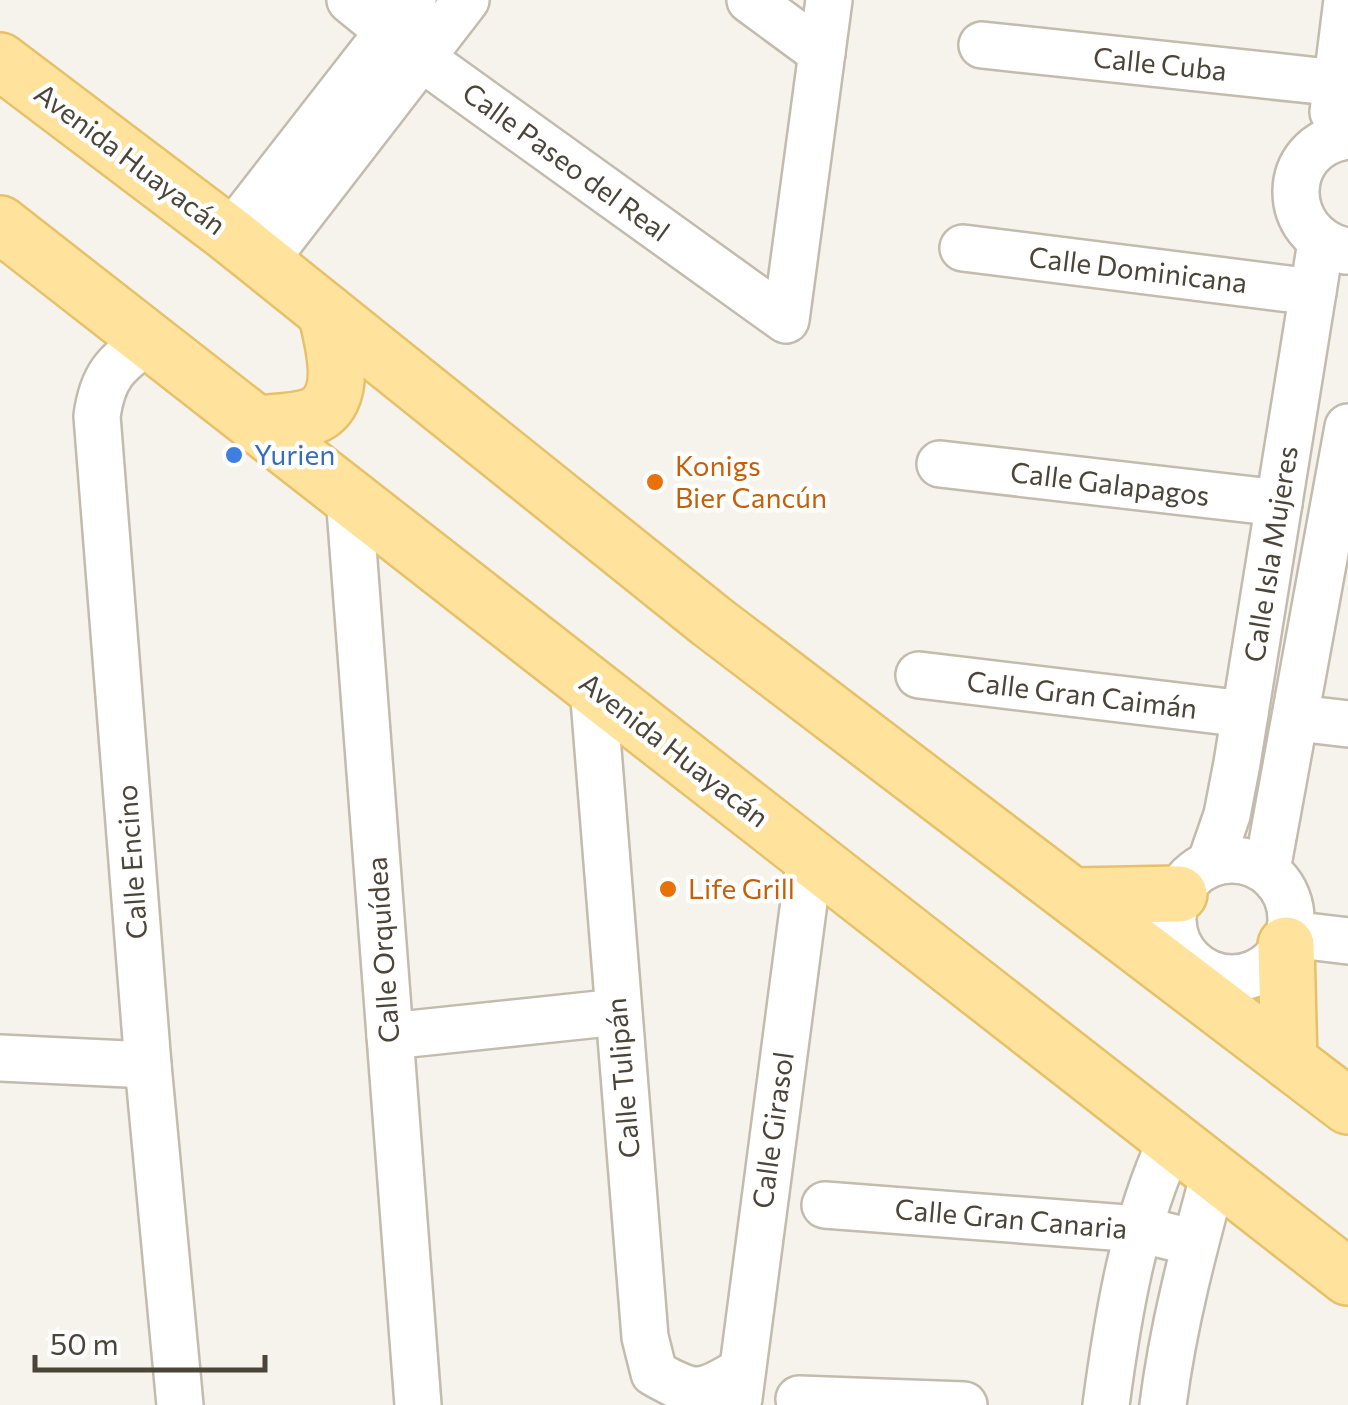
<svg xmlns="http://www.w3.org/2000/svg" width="1348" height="1405" viewBox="0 0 1348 1405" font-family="Commissioner,sans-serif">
  <rect width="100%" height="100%" fill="#f6f3ec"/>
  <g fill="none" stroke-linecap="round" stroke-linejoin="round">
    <defs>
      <g id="minor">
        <polyline points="350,0 420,57 786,320 829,0"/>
        <polyline points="750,0 822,53"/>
        <polyline points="982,45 1338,83"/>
        <polyline points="1333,112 1347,0"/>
        <polyline points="230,235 413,0"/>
        <polyline points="963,248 1313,292"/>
        <path d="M1346,251C1279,236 1279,145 1348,136"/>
        <polyline points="263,263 466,0"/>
        <path d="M149,339C117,364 103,373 97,416L148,1065L180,1405"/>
        <polyline points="940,464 1279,503"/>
        <polyline points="349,495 418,1405"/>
        <polyline points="919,675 1245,714"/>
        <path d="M593,687L645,1337L654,1373C695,1396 700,1396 741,1371"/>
        <polyline points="1297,718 1348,724"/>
        <circle cx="1232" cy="919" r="59"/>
        <polyline points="1210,864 1227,815 1237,763 1321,242"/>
        <polyline points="1267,870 1348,427"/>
        <polyline points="1290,934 1348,941"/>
        <polyline points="390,1036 618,1012"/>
        <polyline points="0,1058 148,1065"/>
        <polyline points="825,1205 1139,1229 1195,1243"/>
        <polyline points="739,1398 810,856"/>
        <polyline points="799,1399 964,1405"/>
        <path d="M1106,1405C1118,1315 1133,1223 1171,1141"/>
        <path d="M1163,1405C1173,1326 1193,1251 1214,1174"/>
      </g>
      <g id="major">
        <polyline points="0,61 230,235 711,621 1348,1106"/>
        <polyline points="0,224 1348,1277"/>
        <path d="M257,424C274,422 297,422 313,416C351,400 333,341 326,312"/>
        <polyline points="1076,896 1179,894"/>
        <polyline points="1286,945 1289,1061"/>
      </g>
    </defs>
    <!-- minor casing -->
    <use href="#minor" stroke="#c2bbae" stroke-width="50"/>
    <!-- major casing -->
    <use href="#major" stroke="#e6c16a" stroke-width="60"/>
    <!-- minor -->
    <use href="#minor" stroke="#fff" stroke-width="45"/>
    <!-- major -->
    <use href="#major" stroke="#ffe39c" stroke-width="55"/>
  </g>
  <!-- markers -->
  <circle fill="#3f7fe0" stroke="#fff" stroke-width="4" cx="234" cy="455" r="10"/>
  <g fill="#e8710a" stroke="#fff" stroke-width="4">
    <circle cx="655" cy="482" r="10"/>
    <circle cx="668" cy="889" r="10"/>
  </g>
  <g text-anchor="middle" stroke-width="9" stroke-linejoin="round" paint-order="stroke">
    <!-- street labels -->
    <g font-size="28" fill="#4b4439" stroke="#fff">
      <text transform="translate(1160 64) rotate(6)" y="10">Calle Cuba</text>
      <text transform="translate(130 159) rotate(37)" y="10">Avenida Huayacán</text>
      <text transform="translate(566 162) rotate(36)" y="10">Calle Paseo del Real</text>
      <text transform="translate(1138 270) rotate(7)" y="10">Calle Dominicana</text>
      <text transform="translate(1110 484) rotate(7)" y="10">Calle Galapagos</text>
      <text transform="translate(1271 554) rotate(-81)" y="10">Calle Isla Mujeres</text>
      <text transform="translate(1082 695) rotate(7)" y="10">Calle Gran Caimán</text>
      <text transform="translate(674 750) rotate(38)" y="10">Avenida Huayacán</text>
      <text transform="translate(132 862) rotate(-94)" y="10">Calle Encino</text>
      <text transform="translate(383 950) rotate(-94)" y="10">Calle Orquídea</text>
      <text transform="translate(623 1078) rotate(-95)" y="10">Calle Tulipán</text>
      <text transform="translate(773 1130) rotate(-82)" y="10">Calle Girasol</text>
      <text transform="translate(1011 1219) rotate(5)" y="10">Calle Gran Canaria</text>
    </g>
    <!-- shop labels -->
    <g font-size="28" fill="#366cbe" stroke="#fff" text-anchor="start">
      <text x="254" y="465">Yurien</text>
    </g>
    <!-- food labels -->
    <g font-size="28" fill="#c56008" stroke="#fff" text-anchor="start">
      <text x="675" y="476">Konigs<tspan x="675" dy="32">Bier Cancún</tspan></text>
      <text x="688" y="899">Life Grill</text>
    </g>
  </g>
  <!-- scale -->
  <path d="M35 1355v15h230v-15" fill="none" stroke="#4b4439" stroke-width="5"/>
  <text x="50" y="1355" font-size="30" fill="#4b4439" stroke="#ffffff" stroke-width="8" paint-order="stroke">50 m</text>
</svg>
